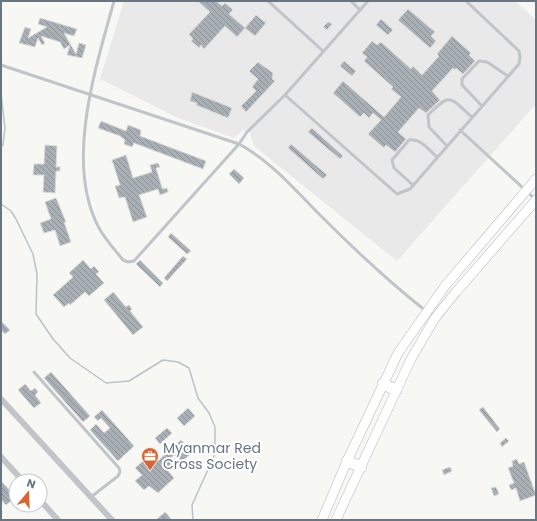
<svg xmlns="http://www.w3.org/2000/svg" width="537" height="521" viewBox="0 0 537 521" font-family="Poppins,sans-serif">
  <defs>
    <pattern id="building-back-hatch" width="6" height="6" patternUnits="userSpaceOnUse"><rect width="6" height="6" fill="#a8afb5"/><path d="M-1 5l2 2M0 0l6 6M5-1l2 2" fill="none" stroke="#8d9399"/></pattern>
  </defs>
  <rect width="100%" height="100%" fill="#f7f7f4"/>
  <!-- built -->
  <polygon fill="#e8e9e8" points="124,1 515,1 536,20 536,104 397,261 254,146 250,133 243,130 234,138 176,117 100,79"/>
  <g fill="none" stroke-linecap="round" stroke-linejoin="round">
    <!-- stream -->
    <g stroke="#bac3c8" stroke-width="1.5">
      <polyline points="1,79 1,88"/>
      <polyline points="1,93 5,128 3,145 1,147"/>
      <polyline points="1,204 11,211 16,219 33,254 37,274 36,314 53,339 70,358 106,383 129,381 163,360 178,362 189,368 198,398 209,413 215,427 215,454 192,505 193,520"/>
    </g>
  </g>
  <!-- building -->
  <g fill="url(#building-back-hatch)" stroke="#d9d9d7">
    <polygon points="198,1 216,1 222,6 225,3 233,10 229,14 245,28 237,37 225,26 204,49 201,45 199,48 191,41 193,39 189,34 210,12"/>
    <polygon points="408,9 435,32 431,36 436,41 430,48 398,20"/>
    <polygon points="256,15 266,23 255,36 245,28"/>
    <polygon points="40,18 77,29 74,36 64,33 76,54 79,43 86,45 82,58 67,55 70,45 64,49 60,42 41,36 45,43 42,45 38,38 35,47 19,43 25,27 31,29 28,38 47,27 38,24"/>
    <polygon points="381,19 393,30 388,35 376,25"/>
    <polygon points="328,22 332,24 327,30 323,27"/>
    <polygon points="452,36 471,53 469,55 475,61 463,74 456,68 455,70 453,68 432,91 440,100 426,113 419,108 398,132 406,139 395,152 386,145 384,148 368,134 381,120 373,113 369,118 364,113 360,117 333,93 343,81 384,117 401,97 391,89 393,87 364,61 367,57 362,53 372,41 377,45 381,42 411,69 413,66 422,75 439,56 437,54"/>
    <polygon points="344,61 356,71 352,76 340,66"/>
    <polygon points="258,62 273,73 272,79 275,81 246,112 241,106 256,91 252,87 258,79 249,71"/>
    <polygon points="192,92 232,108 228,118 201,107 196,105 197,103 190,101"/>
    <polygon points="101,121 126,131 128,125 141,130 140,136 206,161 203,169 134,143 132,147 124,144 125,140 120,136 98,128"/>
    <polygon points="312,128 343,156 340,159 308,132"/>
    <polygon points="291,144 327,175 323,179 288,148"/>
    <polygon points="45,145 57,146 56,167 60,167 60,171 56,171 55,193 43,192 44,175 33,175 34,164 44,164"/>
    <polygon points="126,155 133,178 152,172 150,165 158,163 160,167 156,168 162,188 164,189 167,188 168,192 160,195 158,189 139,195 147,217 133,222 125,197 119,198 115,186 120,185 112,160"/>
    <polygon points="234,169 244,178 239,184 229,174"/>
    <polygon points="56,198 66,222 64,222 71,242 60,246 55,230 44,233 40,223 51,219 45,202"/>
    <polygon points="171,233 191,251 187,254 168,237"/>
    <polygon points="183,256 187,259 167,281 164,278"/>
    <polygon points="83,260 91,269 94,266 99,272 96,274 104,283 89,296 85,292 70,305 69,303 64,307 53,295 73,277 69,273"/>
    <polygon points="140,260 163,283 160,287 136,264"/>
    <polygon points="113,292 126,307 129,305 132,309 130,311 143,327 133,335 104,300"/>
    <polygon points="1,321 10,330 5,334 1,330"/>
    <polygon points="51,372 90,416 83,422 44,378"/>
    <polygon points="25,384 31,391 35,388 38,392 35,395 41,403 34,408 18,390"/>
    <polygon points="483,407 500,429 497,432 479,410"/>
    <polygon points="188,408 195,416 184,426 177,418"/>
    <polygon points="102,410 134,446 118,461 90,430 96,424 104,433 110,428 101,418 98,421 94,417"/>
    <polygon points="167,428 172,433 160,444 155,438"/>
    <polygon points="506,438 509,441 502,447 500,443"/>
    <polygon points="181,440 187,447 190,444 195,450 181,462 174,455 169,460 174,466 168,471 174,478 158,493 149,486 144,490 135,481 142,475 135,468 151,454 158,461"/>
    <polygon points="517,459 519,464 524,462 536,495 520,501 516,488 511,490 509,485 514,483 508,468 513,466 512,461"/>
    <polygon points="450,467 452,471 444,475 442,470"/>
    <polygon points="1,481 16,497 6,505 1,499"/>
    <polygon points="496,487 499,494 494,496 491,488"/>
    <polygon points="165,512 172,520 156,520"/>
  </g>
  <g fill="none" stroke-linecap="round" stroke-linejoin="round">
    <defs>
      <g id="primary">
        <polyline points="322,520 347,461 398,353 445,286 536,179"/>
        <polyline points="336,520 411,359 435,318 456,292 536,200"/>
      </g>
      <g id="highway">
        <polyline points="383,384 396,390"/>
        <polyline points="347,461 361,467"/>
      </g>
    </defs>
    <!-- primary casing -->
    <use href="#primary" stroke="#b4b8bc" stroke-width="10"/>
    <!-- highway casing -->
    <use href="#highway" stroke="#b4b7ba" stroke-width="12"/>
    <!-- lane -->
    <g stroke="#c1c4c8" stroke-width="3">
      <path d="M114,1C96,67 64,163 99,228C105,239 115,250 123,260L128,262L134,261L239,144L247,132L285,95L368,1"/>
      <polyline points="268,1 323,51"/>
      <polyline points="351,1 360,10"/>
      <path d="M1,65L239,144C271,161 296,191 321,216C354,249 389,282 426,311"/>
      <polyline points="285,95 397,194 410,189 519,64 520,57 519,51 466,1"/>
      <polyline points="482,106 462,85 462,79 479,61 487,62 508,76"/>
      <polyline points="460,130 535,199"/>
      <path d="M447,146L429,127L428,115C451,92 449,97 472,117"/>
      <path d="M413,185L394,168L392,160L409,140C421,138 429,150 437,157"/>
      <polyline points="34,372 119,468 120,472 118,476 91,497"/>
    </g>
    <!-- street -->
    <g stroke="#c1c4c8" stroke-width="6">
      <polyline points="1,399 112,520"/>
      <polyline points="1,457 23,481"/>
      <polyline points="40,500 58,520"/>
    </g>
    <!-- primary -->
    <use href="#primary" stroke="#fff" stroke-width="9"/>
    <!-- highway -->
    <use href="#highway" stroke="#fff" stroke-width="11"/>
  </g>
  <!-- icons -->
  <defs>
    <symbol id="office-pin" viewBox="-11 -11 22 30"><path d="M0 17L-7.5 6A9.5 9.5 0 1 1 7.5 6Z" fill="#d76635" stroke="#fff"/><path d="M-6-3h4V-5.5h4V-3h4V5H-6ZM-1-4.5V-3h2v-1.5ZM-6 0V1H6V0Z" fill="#fff"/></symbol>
  </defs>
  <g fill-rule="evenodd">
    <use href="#office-pin" x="140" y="446" width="20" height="27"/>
  </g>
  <g text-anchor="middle" stroke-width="4" stroke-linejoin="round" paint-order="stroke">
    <!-- poi labels -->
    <g font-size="14" fill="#687583" stroke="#fff" text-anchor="start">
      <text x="163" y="453">Myanmar Red<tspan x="163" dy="16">Cross Society</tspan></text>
    </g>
  </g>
  <!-- border -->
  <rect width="537" height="521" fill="none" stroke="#687583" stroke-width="4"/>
  <!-- north arrow -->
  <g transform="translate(28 493) rotate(19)"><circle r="19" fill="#ffffff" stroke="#c3c8cd"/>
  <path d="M0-3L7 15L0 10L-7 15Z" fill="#d76635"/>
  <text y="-6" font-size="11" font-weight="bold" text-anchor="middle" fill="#687583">N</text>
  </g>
</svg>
